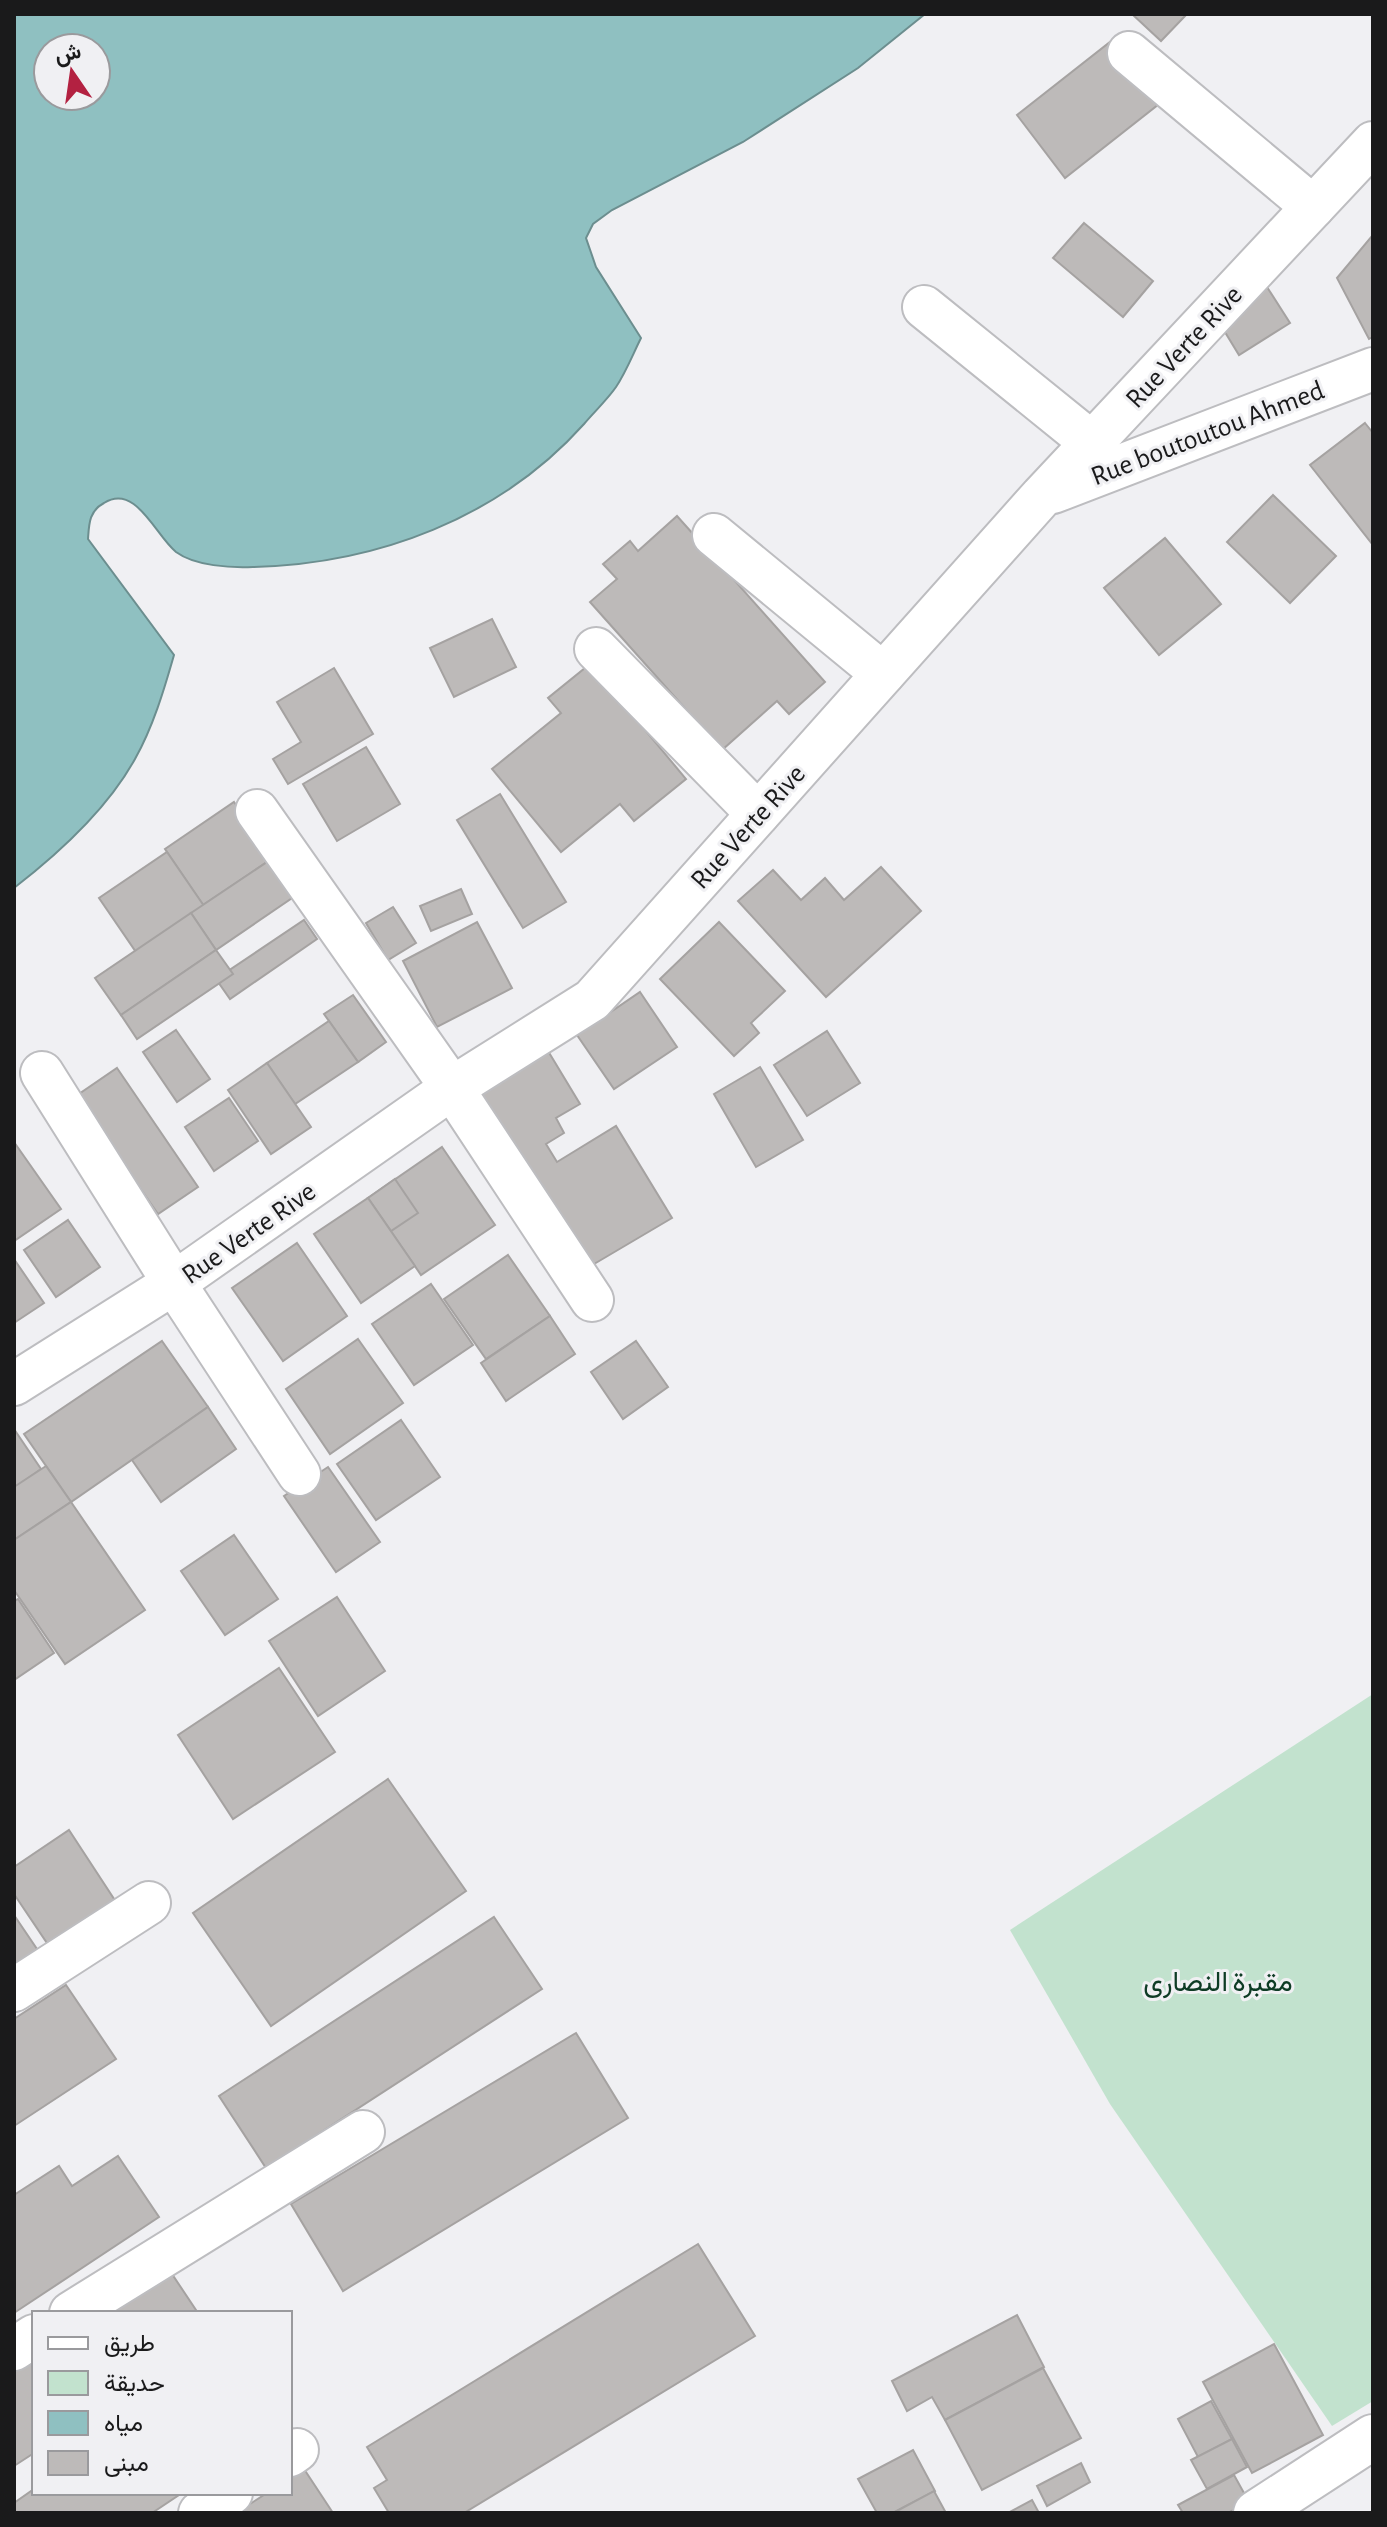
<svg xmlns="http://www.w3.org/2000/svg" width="1387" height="2527" viewBox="0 0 1387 2527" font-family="'Alegreya Sans',Vazirmatn,sans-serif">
  <rect width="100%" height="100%" fill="#f0f0f3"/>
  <!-- green -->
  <polygon fill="#c2e2ce" points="1373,1694 1373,2401 1332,2426 1110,2104 1010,1930"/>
  <!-- water -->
  <path fill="#8fc0c1" stroke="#6c8e8f" stroke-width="2" fill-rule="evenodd" d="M14,14H925L858,68L743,142L612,210L593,224L586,238L596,267L641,338C633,354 626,372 616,387C607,400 594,412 584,424C500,518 377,564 253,567C231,568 195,566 176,552C155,535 136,483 104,503C89,511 89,524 88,539L174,655C164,690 153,727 135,759C108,808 58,854 14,888ZM48,48H96V96H48Z"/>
  <!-- building -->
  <g fill="#bdbab9" stroke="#a5a2a1" stroke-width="2">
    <polygon points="1132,14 1187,14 1161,41"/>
    <polygon points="1110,42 1159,104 1065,178 1017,115"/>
    <polygon points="1084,223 1153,281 1123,317 1053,258"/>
    <polygon points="1372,236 1373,337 1369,339 1337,278"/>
    <polygon points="1267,287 1290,323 1239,355 1217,319"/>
    <polygon points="1365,423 1373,433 1373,545 1310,465"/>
    <polygon points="1273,495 1336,556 1290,603 1227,542"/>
    <polygon points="677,516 825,682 789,714 777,701 722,750 590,602 617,579 603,564 630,541 638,551"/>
    <polygon points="1165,538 1221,604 1159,655 1104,588"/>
    <polygon points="492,619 516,667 454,697 430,648"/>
    <polygon points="590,664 686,779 634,821 620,804 561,852 492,769 561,713 548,698"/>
    <polygon points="334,668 373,734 288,784 273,759 301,742 277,702"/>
    <polygon points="366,747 400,804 337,841 303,784"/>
    <polygon points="500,794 566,902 523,928 457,820"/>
    <polygon points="234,802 273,858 203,905 165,849"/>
    <polygon points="167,852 204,906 136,952 99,898"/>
    <polygon points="273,858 298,894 216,950 191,913"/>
    <polygon points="881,867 921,911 826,997 738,901 773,870 801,900 825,878 844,900"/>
    <polygon points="461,889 472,914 431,931 420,906"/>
    <polygon points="393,907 416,943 388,960 366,923"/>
    <polygon points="191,913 216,950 121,1015 95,978"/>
    <polygon points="304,920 317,939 230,999 216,979"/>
    <polygon points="477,922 512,988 437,1027 403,961"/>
    <polygon points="719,922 785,991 751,1023 759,1033 734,1056 660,979"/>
    <polygon points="216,950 233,974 137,1039 121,1015"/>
    <polygon points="640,992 677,1047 614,1089 577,1035"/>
    <polygon points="353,995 386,1042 358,1062 324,1014"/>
    <polygon points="329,1021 358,1062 295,1104 267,1063"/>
    <polygon points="176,1030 210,1079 177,1102 143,1052"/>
    <polygon points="827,1031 860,1083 807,1116 774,1065"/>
    <polygon points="542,1041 580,1104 556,1118 564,1133 546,1144 557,1162 616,1126 672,1218 589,1267 472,1083"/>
    <polygon points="267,1063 311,1127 271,1154 228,1090"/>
    <polygon points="760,1067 803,1140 756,1167 714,1094"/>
    <polygon points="117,1068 198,1187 158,1214 76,1096"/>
    <polygon points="229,1098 258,1141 214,1171 185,1127"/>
    <polygon points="14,1142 61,1209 14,1241"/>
    <polygon points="442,1147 495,1225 421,1275 368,1198"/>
    <polygon points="395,1179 418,1213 391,1231 368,1198"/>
    <polygon points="368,1198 415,1266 361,1303 314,1234"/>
    <polygon points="68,1220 100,1267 56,1297 24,1250"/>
    <polygon points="297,1243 347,1316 283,1361 232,1288"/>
    <polygon points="508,1255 550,1316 486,1359 444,1299"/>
    <polygon points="14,1259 44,1303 14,1323"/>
    <polygon points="431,1284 473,1345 414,1385 372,1324"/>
    <polygon points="550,1316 575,1354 506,1401 481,1363"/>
    <polygon points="358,1339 403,1403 330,1454 286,1389"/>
    <polygon points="162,1341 208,1407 71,1502 24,1434"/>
    <polygon points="636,1341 668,1387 623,1419 591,1372"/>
    <polygon points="208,1407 236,1449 161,1502 132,1460"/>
    <polygon points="401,1420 440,1477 376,1520 337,1464"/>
    <polygon points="14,1429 41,1469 14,1488"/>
    <polygon points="46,1466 71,1502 14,1540 14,1487"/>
    <polygon points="328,1467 380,1542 336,1572 284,1496"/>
    <polygon points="71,1502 145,1610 65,1664 14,1590 14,1540"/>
    <polygon points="234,1535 278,1599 225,1635 181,1571"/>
    <polygon points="337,1597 385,1671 318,1716 269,1641"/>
    <polygon points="18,1599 54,1653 14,1680 14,1601"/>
    <polygon points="279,1668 335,1752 233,1819 178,1735"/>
    <polygon points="388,1779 466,1891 271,2026 193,1913"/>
    <polygon points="69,1830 118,1905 51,1949 14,1894 14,1867"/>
    <polygon points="14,1915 39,1952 14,1968"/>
    <polygon points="494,1917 542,1989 266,2168 219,2096"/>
    <polygon points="66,1985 116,2059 14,2126 14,2019"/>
    <polygon points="576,2033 628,2118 343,2291 291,2204"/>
    <polygon points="118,2156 159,2217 14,2313 14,2195 59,2166 72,2186"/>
    <polygon points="698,2244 755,2336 464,2513 389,2513 374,2488 387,2480 367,2447"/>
    <polygon points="162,2259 198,2313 81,2313"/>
    <polygon points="1017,2315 1044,2367 945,2420 932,2397 907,2411 892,2381"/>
    <polygon points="34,2344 34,2453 14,2466 14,2357"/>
    <polygon points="1274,2344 1323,2435 1252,2473 1203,2382"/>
    <polygon points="1043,2368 1081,2438 982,2490 945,2420"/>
    <polygon points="1211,2401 1232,2439 1198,2457 1178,2419"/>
    <polygon points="1232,2439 1247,2467 1207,2489 1191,2460"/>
    <polygon points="913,2450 935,2491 893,2513 877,2513 858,2479"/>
    <polygon points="1081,2463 1090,2482 1047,2506 1037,2486"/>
    <polygon points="304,2469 333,2513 236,2513 267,2493 290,2493 290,2478"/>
    <polygon points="1234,2475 1249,2502 1228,2513 1183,2513 1178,2505"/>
    <polygon points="34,2489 34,2493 182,2493 152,2513 14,2513 14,2503"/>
    <polygon points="934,2491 946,2513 893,2513"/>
    <polygon points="1032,2500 1039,2513 1008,2513"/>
  </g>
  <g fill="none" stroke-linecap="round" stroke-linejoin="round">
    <defs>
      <g id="minor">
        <polyline points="1129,53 1313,207"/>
        <polyline points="924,307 1092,443"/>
        <polyline points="1053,492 1373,369"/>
        <polyline points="714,535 883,674"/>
        <polyline points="596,649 758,814"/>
        <polyline points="257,811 452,1088 592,1300"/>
        <polyline points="42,1073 174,1283 299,1474"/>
        <polyline points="14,1384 174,1283 452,1088 592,1000 1042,496 1373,143"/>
        <polyline points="14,1990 149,1903"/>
        <polyline points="71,2313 363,2132"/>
        <polyline points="14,2349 34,2336"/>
        <polyline points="290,2455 297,2450"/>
        <polyline points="200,2513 231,2493"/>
      </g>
      <polyline id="tertiary" points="1256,2513 1373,2437"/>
    </defs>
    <!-- minor casing -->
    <use href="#minor" stroke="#bdbdc0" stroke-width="46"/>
    <!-- tertiary casing -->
    <use href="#tertiary" stroke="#bdbdc0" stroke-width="48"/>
    <!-- minor -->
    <use href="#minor" stroke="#fff" stroke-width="42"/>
    <!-- tertiary -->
    <use href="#tertiary" stroke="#fff" stroke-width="44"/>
  </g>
  <g text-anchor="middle" stroke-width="6" stroke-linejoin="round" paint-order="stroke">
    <!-- street labels -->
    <g font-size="28" fill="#1a1a1b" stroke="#f0f0f3">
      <text transform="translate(1183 346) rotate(-47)" y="10">Rue Verte Rive</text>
      <text transform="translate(1207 432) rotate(-21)" y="10">Rue boutoutou Ahmed</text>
      <text transform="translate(747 826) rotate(-48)" y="10">Rue Verte Rive</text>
      <text transform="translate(248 1232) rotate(-35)" y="10">Rue Verte Rive</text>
    </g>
    <!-- park labels -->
    <g font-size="28" fill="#0e3c25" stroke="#f0f0f3">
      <text x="1218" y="1991">مقبرة النصارى</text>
    </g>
  </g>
  <!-- border -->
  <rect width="1387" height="2527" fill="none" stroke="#1a1a1b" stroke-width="32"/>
  <!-- legend -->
  <rect x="32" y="2311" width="260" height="184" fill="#f0f0f3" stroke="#9a9a9d" stroke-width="2"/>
  <rect x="48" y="2337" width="40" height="12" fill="#ffffff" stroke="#9a9a9d" stroke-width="2"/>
  <text x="104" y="2351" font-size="24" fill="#1a1a1b">طريق</text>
  <rect x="48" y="2371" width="40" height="24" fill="#c2e2ce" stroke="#9a9a9d" stroke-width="2"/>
  <text x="104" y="2391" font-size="24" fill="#1a1a1b">حديقة</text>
  <rect x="48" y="2411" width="40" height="24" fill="#8fc0c1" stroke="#9a9a9d" stroke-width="2"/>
  <text x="104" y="2431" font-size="24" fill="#1a1a1b">مياه</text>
  <rect x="48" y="2451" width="40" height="24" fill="#bdbab9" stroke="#9a9a9d" stroke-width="2"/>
  <text x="104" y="2471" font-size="24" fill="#1a1a1b">مبنى</text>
  <!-- north arrow -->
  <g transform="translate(72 72) rotate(347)"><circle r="38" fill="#f0f0f3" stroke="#9a9a9d" stroke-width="2"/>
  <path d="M0-6L14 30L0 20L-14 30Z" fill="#b32141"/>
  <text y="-12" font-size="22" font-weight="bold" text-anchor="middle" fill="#1a1a1b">ش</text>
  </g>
</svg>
